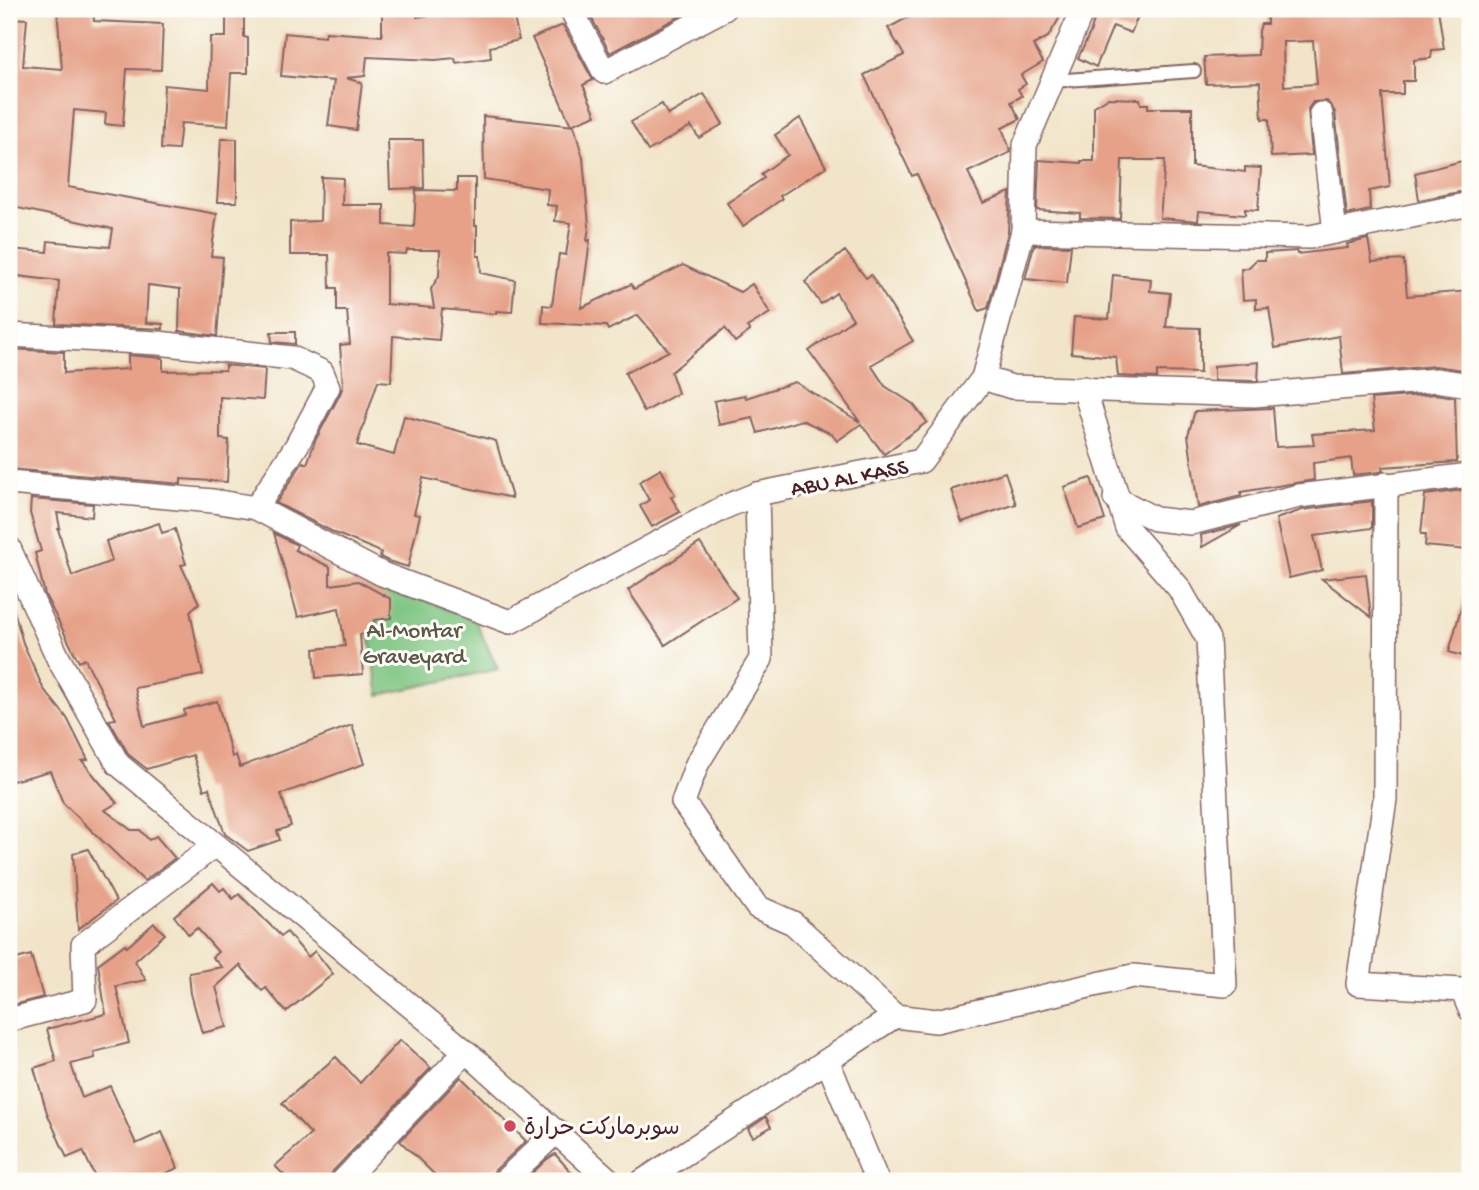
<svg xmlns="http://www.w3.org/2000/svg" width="1479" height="1190" viewBox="0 0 1479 1190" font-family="'Gochi Hand','Playpen Sans Arabic',sans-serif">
  <rect width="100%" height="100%" fill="#fdfcf7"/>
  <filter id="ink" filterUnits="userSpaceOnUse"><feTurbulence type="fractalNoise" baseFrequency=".0143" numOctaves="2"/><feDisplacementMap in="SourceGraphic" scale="14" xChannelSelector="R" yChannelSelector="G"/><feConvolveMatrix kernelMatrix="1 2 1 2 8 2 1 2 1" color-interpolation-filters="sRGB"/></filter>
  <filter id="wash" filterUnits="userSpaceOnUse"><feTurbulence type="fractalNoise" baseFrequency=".00686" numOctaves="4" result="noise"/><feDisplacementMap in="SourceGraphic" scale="28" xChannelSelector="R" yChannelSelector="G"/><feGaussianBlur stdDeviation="1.57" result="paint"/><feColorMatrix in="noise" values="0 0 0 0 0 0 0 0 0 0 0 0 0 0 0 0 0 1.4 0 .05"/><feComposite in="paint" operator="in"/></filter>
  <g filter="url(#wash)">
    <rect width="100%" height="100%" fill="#f1e4c8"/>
    <!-- green -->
    <polygon fill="#7fc682" stroke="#647256" stroke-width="2" points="359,574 475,620 498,669 379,695"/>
    <g id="blocks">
      <!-- building -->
      <g fill="#e6a188" fill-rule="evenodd">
        <polygon points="57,9 93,9 94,21 163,24 161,70 127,69 123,126 105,124 106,113 74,110 68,187 217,214 211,256 223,257 217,336 179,331 180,289 148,285 146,323 163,324 163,329 56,324 59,281 9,275 9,249 47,252 48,241 110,247 113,229 9,206 9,18 27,19 23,66 62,69"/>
        <polygon points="226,9 244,9 244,37 248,38 248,73 231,73 228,126 181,123 178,150 161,149 164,85 209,89 210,37 226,37"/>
        <polygon points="382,9 417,9 417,17 471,9 512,9 519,40 490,47 491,58 456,63 455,58 435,60 367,57 365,76 346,78 362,83 356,130 328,126 334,81 281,76 285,33 325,37 326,32 382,36"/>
        <polygon points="587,9 694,9 610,53"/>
        <polygon points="924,9 1065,9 1048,37 1033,45 1043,62 1021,75 1026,84 1018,89 1022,96 1011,102 1020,119 1002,128 1011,152 968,172 983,203 1010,192 1008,232 988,308 979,311 917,174 912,176 864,75 904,55 888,28"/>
        <polygon points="1097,9 1141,9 1131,33 1113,26 1096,67 1078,58 1091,31"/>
        <path d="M1267,9H1438L1444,49L1432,50L1431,58L1414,60V81H1403V94H1382L1390,187L1369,191L1370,210L1347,215L1335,112L1327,101L1313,102L1308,109L1312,155L1271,157L1269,119H1262L1260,82L1206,84L1204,57L1258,55L1259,31L1261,24H1267ZM1313,41L1317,84L1284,86L1283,42Z"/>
        <polygon points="563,25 593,80 583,85 596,115 571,125 532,38"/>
        <polygon points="704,94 723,124 699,138 691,126 648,151 631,122 662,104 668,115"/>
        <polygon points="1108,98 1140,99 1141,104 1148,104 1148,108 1192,108 1192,166 1245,172 1245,167 1261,168 1258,210 1245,209 1245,215 1199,211 1198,221 1160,218 1165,160 1122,160 1120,219 1080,218 1080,213 1037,210 1039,160 1081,163 1081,161 1094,161 1094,106"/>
        <polygon points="483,116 574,126 583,158 589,226 587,241 590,240 581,308 631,284 634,289 683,265 740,292 752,284 770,313 747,327 750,331 735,342 725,328 671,372 678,393 644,412 625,373 669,351 638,315 608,330 606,326 542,323 543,305 552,306 559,254 566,255 571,223 555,221 557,206 547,205 548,189 484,179"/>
        <polygon points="800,118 826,167 780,196 782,199 743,226 727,203 764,178 761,174 788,155 775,135"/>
        <polygon points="221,139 237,139 237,202 217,202"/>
        <polygon points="388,140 423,140 424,188 390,189"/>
        <polygon points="1470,159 1470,190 1419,200 1415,173"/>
        <path d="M321,177L343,178L342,205H384V225L414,227L416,190L457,191V178H475V226H477V256H480L481,273L515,280L512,312L496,311V314L442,309L439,340L393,336L391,382L378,381L357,445L394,455L404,416L496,441L512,498L423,478L414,514L420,515L408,567L388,561L380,557L381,552L335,533L276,503L303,462L307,464L315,441L340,394L343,386L340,345L350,344L347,311H337V288H330L329,255H290V222L320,221ZM407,250H440L439,276L431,289L434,308L386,304V253L406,254Z"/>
        <polygon points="1368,239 1372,262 1404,260 1407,296 1470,291 1470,371 1435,366 1343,374 1339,336 1275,348 1269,308 1256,309 1256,299 1243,300 1241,269 1248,268 1256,260 1265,260 1265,253 1297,251 1297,254 1348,248 1347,244"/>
        <polygon points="1034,245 1071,246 1067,283 1025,279"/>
        <polygon points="845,251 866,278 871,275 913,341 871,365 885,386 913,404 927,422 884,454 861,424 837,441 832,434 802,420 758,433 753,418 719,425 714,401 745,395 746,398 795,382 860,422 809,351 853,319 836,293 821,304 805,282"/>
        <polygon points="1113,275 1151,279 1150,291 1170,293 1166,327 1200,328 1200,373 1157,372 1157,378 1118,376 1116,357 1071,353 1074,317 1109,319"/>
        <polygon points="271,332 295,332 295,344 272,342"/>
        <polygon points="9,349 64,352 64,373 128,369 128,355 163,358 163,371 225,370 225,365 265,369 263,400 220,397 220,439 229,440 227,482 181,479 181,484 9,469"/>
        <polygon points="1259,362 1258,381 1214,380 1214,366"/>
        <polygon points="1436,394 1455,397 1457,462 1382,467 1383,471 1379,472 1353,475 1351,458 1313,463 1314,480 1241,492 1241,496 1198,507 1188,435 1195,411 1273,408 1276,447 1314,445 1312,434 1375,430 1371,399"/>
        <polygon points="661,469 675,495 671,497 680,512 652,527 640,506 649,500 639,482"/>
        <polygon points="1005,472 1016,504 962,522 951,490"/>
        <polygon points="1091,478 1105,520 1078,528 1064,487"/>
        <polygon points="1470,489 1468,550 1425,546 1426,534 1421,534 1425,495"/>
        <polygon points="31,499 93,504 92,517 57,513 60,528 58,529 72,576 112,561 106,541 159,523 162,533 175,529 186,564 181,565 199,603 190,611 203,675 135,688 144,726 185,715 184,710 217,701 232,757 236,755 240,767 352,725 364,764 281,794 291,826 277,831 280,840 248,851 225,834 209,788 204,790 193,755 147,769 129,755 109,720 116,719 85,659 79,662 45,595 35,553 41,551 30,513"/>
        <polygon points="1372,501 1372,528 1314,536 1322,570 1289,578 1276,519 1302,510"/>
        <polygon points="1241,525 1202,547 1201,535"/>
        <polygon points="274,533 297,545 295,550 330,567 330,585 358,581 391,599 391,618 374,620 376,631 360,635 363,674 316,678 314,649 345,646 339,608 298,617"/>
        <polygon points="700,543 737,598 665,645 628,590"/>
        <polygon points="1366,574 1371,617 1322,579"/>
        <polygon points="1465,593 1470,594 1470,658 1449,652"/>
        <polygon points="13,607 23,643 43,688 67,718 88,760 82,761 117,803 105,810 131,830 140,830 149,840 156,836 175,858 144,881 63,803 50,771 9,782 9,608"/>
        <polygon points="88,849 116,901 78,929 73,854"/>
        <polygon points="213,883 220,891 224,888 233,899 239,894 281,936 287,932 308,957 315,951 333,974 286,1012 266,988 262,991 240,965 216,987 227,1027 202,1033 191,994 189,973 222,967 212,957 218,952 197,928 189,935 174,916"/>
        <polygon points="154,923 165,934 135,961 146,980 116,986 129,1043 94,1052 95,1058 71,1064 82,1098 110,1086 136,1144 162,1132 178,1168 147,1181 97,1181 83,1151 67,1158 47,1113 34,1068 56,1061 47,1029 106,1014 98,964 125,944 127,947"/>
        <polygon points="31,955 43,997 9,1006 9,961"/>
        <polygon points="400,1040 431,1068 333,1171 329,1181 290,1181 275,1166 311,1134 282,1103 336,1057 360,1083"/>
        <polygon points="461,1077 526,1141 494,1171 490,1181 441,1181 400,1141"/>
        <polygon points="766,1117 771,1127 753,1137 748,1129"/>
        <polygon points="555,1154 579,1181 524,1181 546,1160"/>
      </g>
    </g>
  </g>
  <g filter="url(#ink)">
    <use href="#blocks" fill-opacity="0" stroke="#846462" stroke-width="2"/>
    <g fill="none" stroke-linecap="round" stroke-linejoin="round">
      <defs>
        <polyline id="lane" points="1052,81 1194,71"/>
        <g id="street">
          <polyline points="571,9 604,72 724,9"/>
          <polyline points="1321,114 1335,232"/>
          <polyline points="1023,231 1310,237 1470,204"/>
          <polyline points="9,335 158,343 292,358 322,372 328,387 297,445 256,508"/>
          <polyline points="983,378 1012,387 1254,395 1436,380 1470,385"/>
          <polyline points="9,483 213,501 256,508 382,574 510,622 727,506 757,494 921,461 983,378 1023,231 1025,145 1083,9"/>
          <polyline points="1386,484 1385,799 1358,984 1462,990 1470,1009"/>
          <polyline points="757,494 761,659 697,764 683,802 757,907 793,923 895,1016"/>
          <polyline points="1115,498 1155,519 1191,523 1299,496 1470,475"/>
          <polyline points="9,548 58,658 118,764 477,1061 610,1181"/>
          <polyline points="9,1020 85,1000 83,945 214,846"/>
          <polyline points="828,1062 877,1181"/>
          <polyline points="343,1181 465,1052"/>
          <polyline points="504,1181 557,1131"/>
          <polyline points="643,1181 895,1016 936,1021 1133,976 1225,985 1208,639 1179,588 1127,528 1084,388"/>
        </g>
      </defs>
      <!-- lane casing -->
      <use href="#lane" stroke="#846462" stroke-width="16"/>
      <!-- street casing -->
      <use href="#street" stroke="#846462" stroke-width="26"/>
      <!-- lane -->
      <use href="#lane" stroke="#fff" stroke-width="12"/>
      <!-- street -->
      <use href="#street" stroke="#fff" stroke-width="23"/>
    </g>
  </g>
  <!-- markers -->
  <circle fill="#d1495b" stroke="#fdfcf7" stroke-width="2.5" cx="510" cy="1126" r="7"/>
  <g text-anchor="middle" stroke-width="6" stroke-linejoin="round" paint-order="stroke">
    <!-- street labels -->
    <g font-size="23" fill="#4a1f2b" stroke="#fdfcf7">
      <text transform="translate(849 476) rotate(-11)" y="8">ABU AL KASS</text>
    </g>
    <!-- park labels -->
    <g font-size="23" fill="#5d5949" stroke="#fdfcf7">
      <text x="414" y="637">Al-Montar<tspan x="414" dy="26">Graveyard</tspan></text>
    </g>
    <!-- poi labels -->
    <g font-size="23" fill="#4a1f2b" stroke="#fdfcf7" text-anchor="start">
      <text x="524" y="1134">سوبرماركت حرارة</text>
    </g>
  </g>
  <!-- margin -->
  <rect width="1479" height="1190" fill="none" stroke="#fdfcf7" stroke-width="35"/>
</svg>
